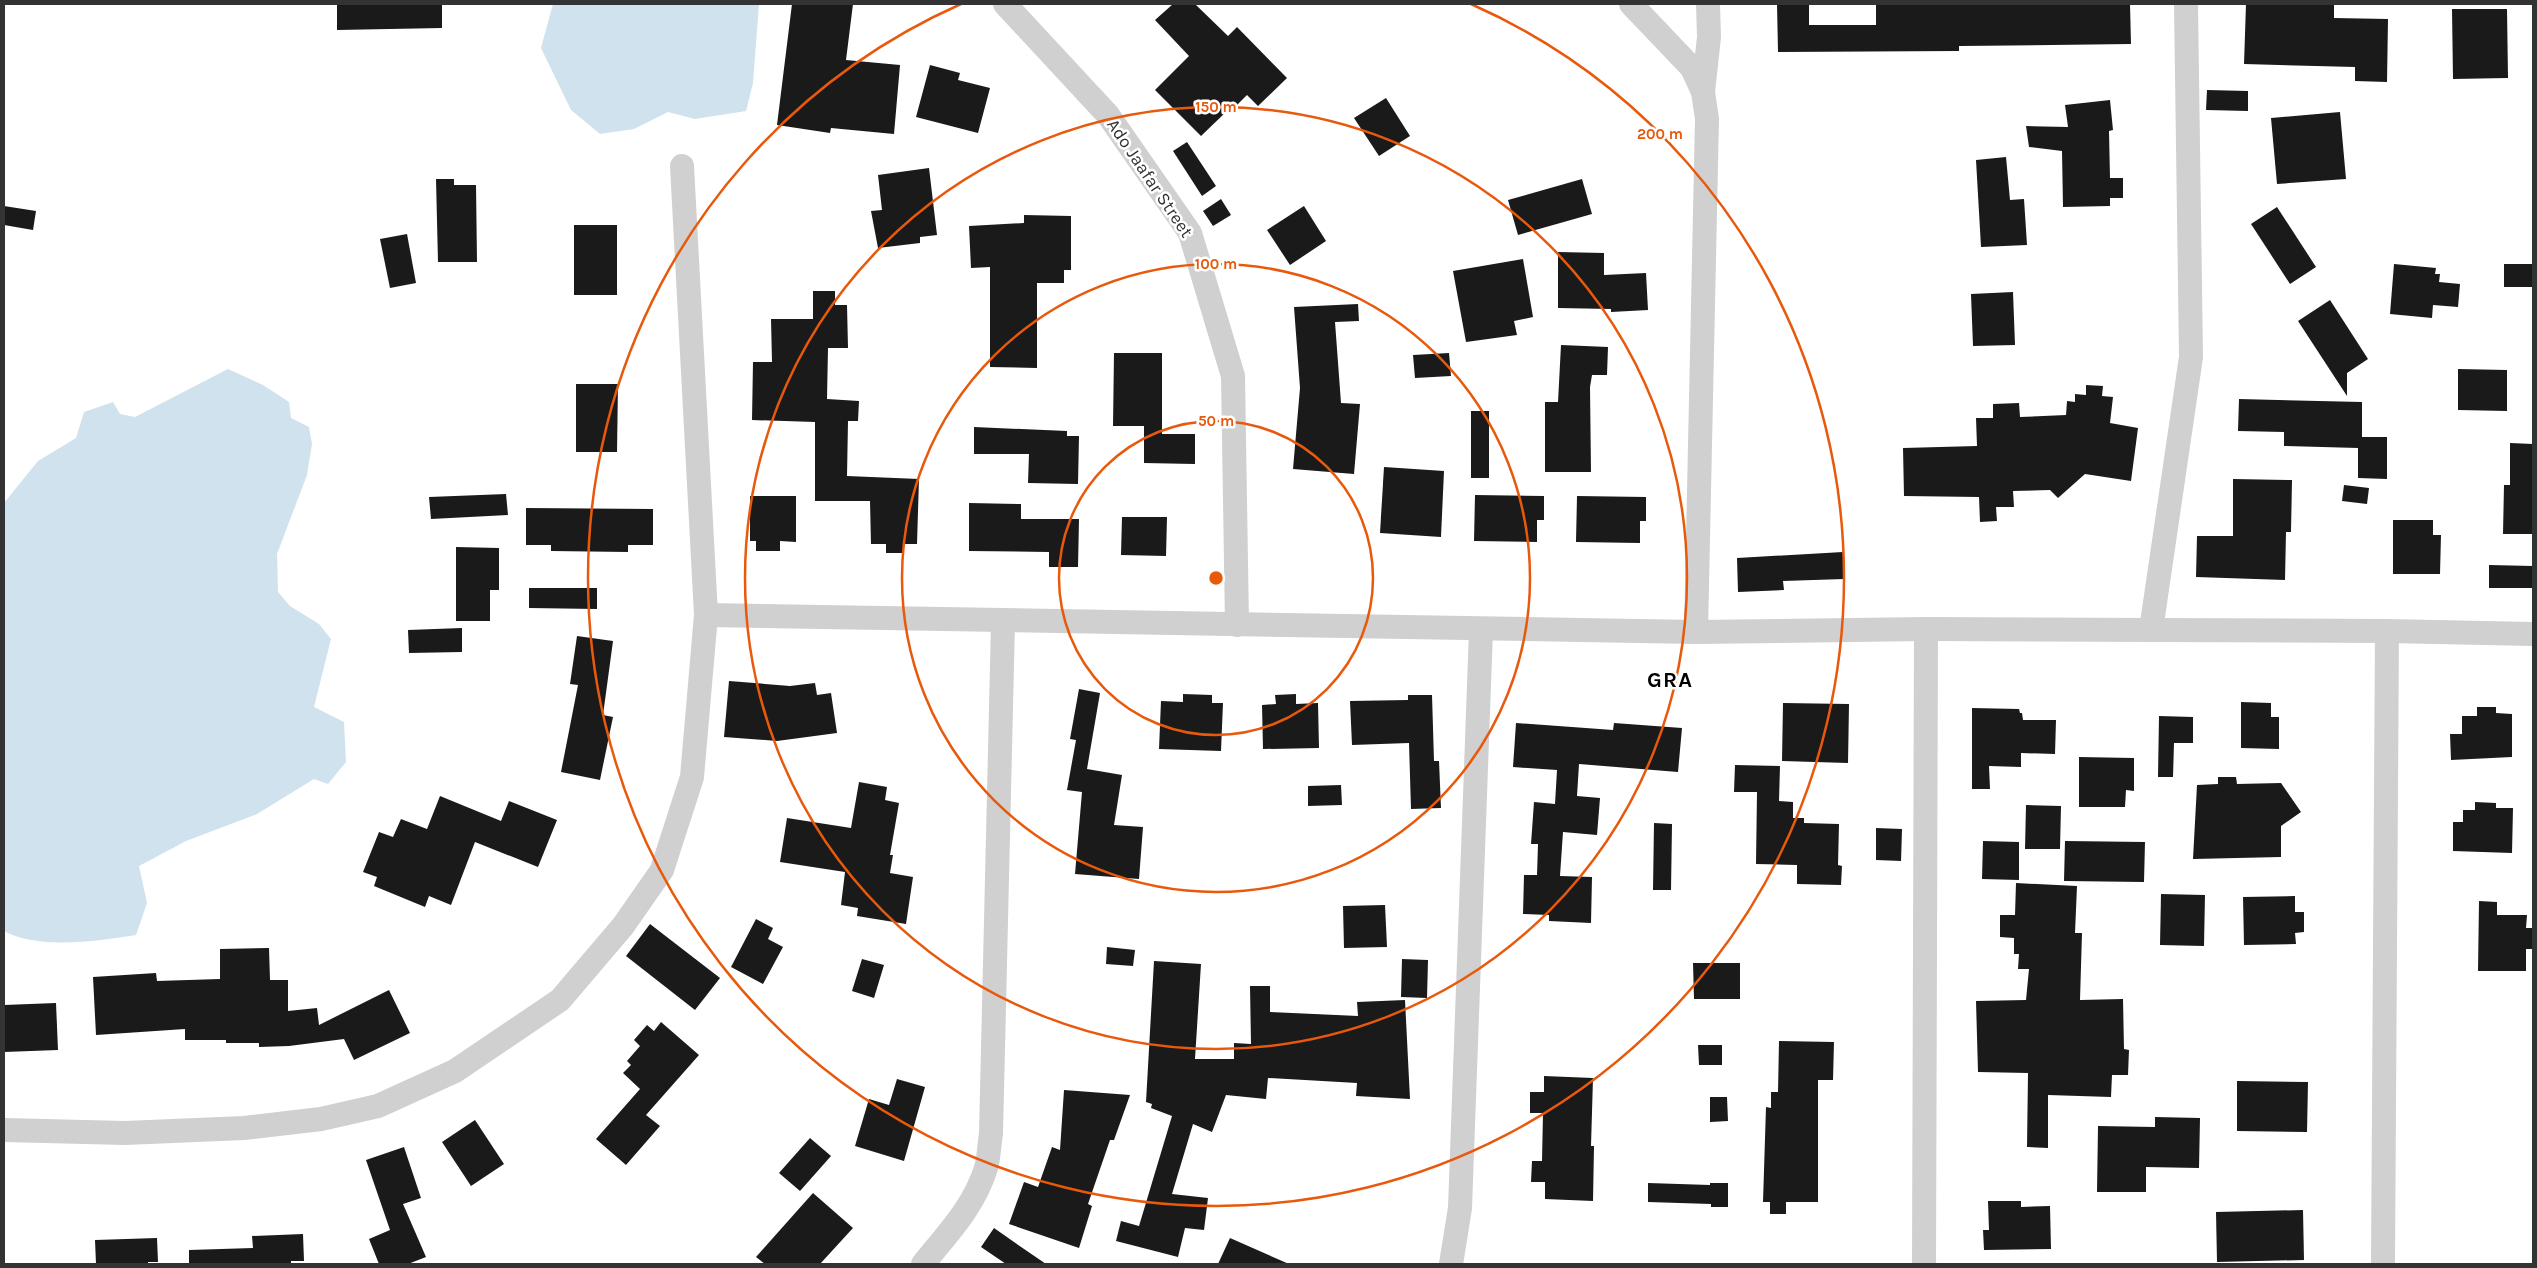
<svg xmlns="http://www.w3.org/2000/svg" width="2537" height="1268" viewBox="0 0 2537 1268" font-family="Karla,sans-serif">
  <rect width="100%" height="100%" fill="#fff"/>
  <!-- water -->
  <g fill="#cfe2ee">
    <polygon points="553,4 759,4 753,83 746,111 695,119 668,112 634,129 600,134 571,110 541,48"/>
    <path d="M228,369L263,385L289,402L291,418L309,427L312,444L307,475L277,554L278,592L290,606L319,624L331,639L314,707L344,722L346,762L328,784L314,779L257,814L186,841L139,866L147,903L136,935C98,941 39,950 4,931V503L38,461L76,438L84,412L113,402L120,414L135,417Z"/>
  </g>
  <!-- building -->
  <g fill="#1a1a1a">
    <polygon points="337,4 442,4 442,28 337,30"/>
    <polygon points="792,4 853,4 846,60 900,65 894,134 831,128 830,133 777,125"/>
    <polygon points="1173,4 1195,4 1228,36 1237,27 1287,78 1258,106 1247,95 1229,113 1227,111 1201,136 1155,90 1189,56 1155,20"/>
    <polygon points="1777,4 1809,4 1809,25 1876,25 1876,4 2130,4 2131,44 1959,46 1959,51 1778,52"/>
    <polygon points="2246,4 2334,4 2334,18 2388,19 2387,82 2355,81 2355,67 2244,64"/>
    <polygon points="2452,9 2507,9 2508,78 2453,79"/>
    <polygon points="930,65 960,73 958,80 990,88 978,133 916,117"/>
    <polygon points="2207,90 2248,91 2248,111 2206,110"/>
    <polygon points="1386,98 1410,136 1379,156 1354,118"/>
    <polygon points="2110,100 2113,130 2109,131 2110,178 2123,178 2123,198 2110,198 2110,206 2063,207 2062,151 2029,147 2026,126 2068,127 2065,105"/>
    <polygon points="2340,112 2346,179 2277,184 2271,118"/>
    <polygon points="1187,142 1216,186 1202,196 1173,151"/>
    <polygon points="2006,157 2010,200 2024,199 2027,245 1981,247 1976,160"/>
    <polygon points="929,168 937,235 920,237 920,243 878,248 871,211 882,210 878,175"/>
    <polygon points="436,179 454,179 454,185 476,185 477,262 438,262"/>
    <polygon points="1582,179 1592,214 1518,235 1508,200"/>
    <polygon points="1221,199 1231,215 1213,226 1203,211"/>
    <polygon points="4,206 36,211 33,230 4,225"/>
    <polygon points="1304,206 1326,241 1290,265 1267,230"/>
    <polygon points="2277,207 2316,267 2290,284 2251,224"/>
    <polygon points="1024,215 1071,216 1071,270 1064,270 1064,283 1037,283 1037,368 990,367 990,267 971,268 969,226 1024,223"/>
    <rect x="574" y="225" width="43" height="70"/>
    <polygon points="407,234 416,283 390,288 380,239"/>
    <polygon points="1558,252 1604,253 1604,275 1646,273 1648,310 1611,312 1611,309 1558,308"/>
    <polygon points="1523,259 1533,317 1514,321 1517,335 1466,342 1453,271"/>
    <polygon points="2394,264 2436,268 2435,274 2440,274 2439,282 2460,284 2458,307 2433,305 2432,318 2390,314"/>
    <rect x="2504" y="264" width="29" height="23"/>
    <polygon points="813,291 835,291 835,305 847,305 848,348 828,348 827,399 859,401 858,421 848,421 847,476 919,479 917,544 903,544 903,553 886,553 886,544 871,544 870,501 815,501 815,422 752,420 753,362 772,362 771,319 813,319"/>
    <polygon points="2013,292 2015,345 1973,346 1971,294"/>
    <polygon points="2330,300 2368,359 2347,373 2347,396 2298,321"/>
    <polygon points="1358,304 1359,321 1335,322 1341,403 1360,404 1354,474 1293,469 1300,388 1294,307"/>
    <polygon points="1561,345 1608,347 1607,375 1592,375 1590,387 1591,472 1545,472 1545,402 1558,402"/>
    <polygon points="1114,353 1162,353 1162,434 1195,434 1195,464 1144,463 1144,426 1113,426"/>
    <polygon points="1449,353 1451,376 1415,378 1413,355"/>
    <polygon points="2458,369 2507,370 2507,411 2458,410"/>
    <polygon points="576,384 618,384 617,452 576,452"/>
    <polygon points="2086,385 2103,386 2102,396 2113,397 2110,423 2138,428 2131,481 2085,474 2058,498 2050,490 2013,491 2014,507 1996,507 1997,521 1980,522 1979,497 1904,496 1903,448 1977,446 1976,418 1993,418 1993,404 2019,403 2020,417 2066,415 2067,401 2075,402 2075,394 2086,395"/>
    <polygon points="2239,399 2362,402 2362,437 2387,437 2387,479 2358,478 2358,448 2284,446 2284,432 2238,431"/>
    <rect x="1471" y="411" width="18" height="67"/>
    <polygon points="974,427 1067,431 1067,436 1079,436 1078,484 1028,483 1029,454 974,454"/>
    <polygon points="2510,443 2533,444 2533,534 2503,534 2504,485 2510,485"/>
    <polygon points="1384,467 1444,471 1441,537 1380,533"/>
    <polygon points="2233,479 2292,480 2291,532 2286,532 2285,580 2196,577 2197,536 2233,536"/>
    <polygon points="2344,485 2369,488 2367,504 2342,501"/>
    <polygon points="506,494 508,515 431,519 429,497"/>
    <polygon points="1475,495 1544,496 1544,520 1537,520 1537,542 1474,541"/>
    <polygon points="750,496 796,496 796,542 780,541 780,551 756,551 756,541 750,541"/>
    <polygon points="1577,496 1646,497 1646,521 1640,521 1640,543 1576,542"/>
    <polygon points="969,503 1021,504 1021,519 1079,519 1078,567 1049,567 1049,552 969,551"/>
    <polygon points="526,508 653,509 653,545 628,545 628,552 551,551 551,545 526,545"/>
    <polygon points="1122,517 1167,517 1166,556 1121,555"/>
    <polygon points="2393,520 2433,520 2433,535 2441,535 2440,574 2393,574"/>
    <polygon points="456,547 499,548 499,590 490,590 490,621 456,621"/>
    <polygon points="1843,552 1844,579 1783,581 1784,590 1738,592 1737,558"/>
    <polygon points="2489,565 2533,566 2533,588 2489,588"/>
    <polygon points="529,588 597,588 597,609 529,608"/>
    <polygon points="462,628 462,652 409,653 408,630"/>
    <polygon points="577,636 613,641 603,715 613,717 600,780 561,772 578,685 570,684"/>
    <polygon points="729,681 790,686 815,683 817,695 831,693 837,733 777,741 724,737"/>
    <polygon points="1079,689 1100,693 1087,769 1122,775 1114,825 1143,827 1139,879 1075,874 1082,792 1067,790 1076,740 1070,739"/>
    <polygon points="1183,694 1212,695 1212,703 1223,703 1221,751 1159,749 1161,701 1183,702"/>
    <polygon points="1296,694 1296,704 1318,703 1319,748 1263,749 1262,705 1276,704 1275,695"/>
    <polygon points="1408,695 1432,695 1434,761 1439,761 1441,808 1411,809 1409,743 1352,745 1350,701 1408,700"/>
    <polygon points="2241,702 2271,703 2271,717 2279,717 2279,749 2241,748"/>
    <polygon points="1783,703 1849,704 1848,763 1782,761"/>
    <polygon points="2477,707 2496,707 2496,713 2512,714 2512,757 2451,760 2450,734 2462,734 2462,716 2477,716"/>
    <polygon points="1972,708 2019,709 2020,713 2022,713 2023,720 2056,720 2055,754 2021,753 2021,767 1989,766 1990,789 1972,789"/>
    <polygon points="2159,716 2193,717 2193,743 2174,743 2173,777 2158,777"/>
    <polygon points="1516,723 1613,730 1614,723 1682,728 1678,772 1579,764 1577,796 1600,798 1597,835 1563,832 1560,876 1592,877 1591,923 1549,921 1549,915 1523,914 1524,875 1537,875 1538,844 1531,844 1534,802 1555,804 1557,770 1513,767"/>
    <polygon points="2079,757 2134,758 2134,791 2126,790 2125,807 2079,807"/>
    <polygon points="1735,765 1780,766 1779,801 1793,802 1793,818 1804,818 1804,823 1839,824 1838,865 1842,866 1841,885 1797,884 1797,865 1756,864 1757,792 1734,792"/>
    <polygon points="2218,777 2236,777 2237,784 2281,783 2301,812 2281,826 2281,857 2193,859 2197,785 2218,784"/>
    <polygon points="859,782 887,787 885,800 899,803 890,855 893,855 890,873 913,877 906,924 857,916 858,908 841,905 845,872 780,862 787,818 851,828"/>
    <polygon points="1341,785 1342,805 1308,806 1308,786"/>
    <polygon points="440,796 501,821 509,801 557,820 538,867 475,842 451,905 429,896 425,907 374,886 377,877 363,872 379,832 393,837 401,819 427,829"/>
    <polygon points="2475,802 2496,803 2496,808 2513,808 2512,853 2453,851 2453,822 2463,822 2463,810 2475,810"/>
    <polygon points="2026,805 2061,806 2060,849 2025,849"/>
    <polygon points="1654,823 1672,824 1671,890 1653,890"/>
    <polygon points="1876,828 1902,829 1901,861 1876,860"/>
    <polygon points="1983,841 2019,842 2019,880 1982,879"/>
    <polygon points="2065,841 2145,842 2144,882 2064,881"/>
    <polygon points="2016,883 2077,886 2075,933 2082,933 2080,1000 2123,999 2124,1049 2129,1050 2128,1075 2112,1075 2111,1097 2048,1095 2048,1148 2027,1147 2028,1073 1978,1072 1976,1001 2026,1000 2029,969 2018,969 2019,954 2014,954 2014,938 2000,937 2000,915 2015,915"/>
    <polygon points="2161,894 2205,895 2204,946 2160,945"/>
    <polygon points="2295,896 2295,912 2304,912 2304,932 2295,933 2296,944 2244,945 2243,897"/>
    <polygon points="2479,901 2497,902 2497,915 2527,915 2526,928 2533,928 2533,949 2526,949 2526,971 2478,971"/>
    <polygon points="1385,905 1387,947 1344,948 1343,906"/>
    <polygon points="756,919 773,928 768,939 783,947 763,984 731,967"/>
    <polygon points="650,924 720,978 695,1010 626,956"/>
    <polygon points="1107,947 1135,950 1133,966 1106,964"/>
    <polygon points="269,948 270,980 288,980 288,1011 317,1008 319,1025 389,990 410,1033 354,1060 344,1039 289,1046 259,1047 259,1043 226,1043 226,1040 185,1040 185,1029 96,1035 93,977 156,973 157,981 220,979 220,949"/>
    <polygon points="862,959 884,965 874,998 852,991"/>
    <polygon points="1402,959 1428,960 1427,998 1401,997"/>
    <polygon points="1154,961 1201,964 1195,1059 1234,1059 1234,1043 1251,1044 1250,986 1270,986 1270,1012 1358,1016 1357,1002 1405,1000 1410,1099 1356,1096 1357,1083 1268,1078 1266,1099 1226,1095 1212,1132 1193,1124 1172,1194 1208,1198 1204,1230 1185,1228 1178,1257 1116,1241 1121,1221 1139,1226 1172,1116 1151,1108 1152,1104 1146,1102"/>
    <polygon points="1693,963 1740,963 1740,999 1694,999"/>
    <polygon points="56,1003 58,1050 4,1052 4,1005"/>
    <polygon points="661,1022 699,1055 646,1115 660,1126 626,1165 596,1139 640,1089 623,1073 631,1065 627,1061 640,1046 634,1040 647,1025 654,1031"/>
    <polygon points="1779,1041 1834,1042 1833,1080 1818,1080 1818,1202 1786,1202 1786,1214 1770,1214 1770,1202 1763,1202 1766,1107 1771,1108 1771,1092 1778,1092"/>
    <polygon points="1698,1045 1722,1045 1722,1065 1699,1065"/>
    <polygon points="1544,1076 1593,1078 1591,1146 1594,1146 1593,1201 1545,1199 1545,1182 1531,1182 1532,1161 1542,1161 1543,1113 1530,1113 1530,1092 1544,1092"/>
    <polygon points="897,1079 925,1087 904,1161 855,1146 869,1099 889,1105"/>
    <polygon points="2237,1081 2308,1082 2307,1132 2237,1131"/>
    <polygon points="1064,1090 1130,1095 1114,1140 1110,1140 1088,1204 1092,1206 1079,1248 1009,1224 1024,1182 1038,1187 1052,1147 1060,1150"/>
    <polygon points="1710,1097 1727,1097 1728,1121 1710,1122"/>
    <polygon points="2155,1117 2200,1118 2199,1168 2146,1167 2146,1192 2097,1192 2098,1126 2155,1127"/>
    <polygon points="475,1120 504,1164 471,1186 442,1142"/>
    <polygon points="810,1138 831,1156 800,1191 779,1173"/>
    <polygon points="404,1147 421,1198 403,1204 426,1257 408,1264 379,1264 369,1239 390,1230 366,1160"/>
    <polygon points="1648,1183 1710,1185 1710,1183 1728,1183 1728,1207 1711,1207 1711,1204 1648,1202"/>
    <polygon points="813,1193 853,1228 820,1264 765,1264 756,1257"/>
    <polygon points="1988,1201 2021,1201 2021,1207 2050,1206 2051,1249 1984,1250 1983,1230 1989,1230"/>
    <polygon points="2303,1210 2304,1260 2217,1262 2216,1212"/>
    <polygon points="994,1228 1014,1242 1046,1264 1006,1264 981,1247"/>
    <polygon points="303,1234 304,1261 291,1261 291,1264 189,1264 189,1250 253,1248 252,1236"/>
    <polygon points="157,1238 158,1262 148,1262 148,1264 96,1264 95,1240"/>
    <polygon points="1230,1238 1289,1264 1218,1264"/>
  </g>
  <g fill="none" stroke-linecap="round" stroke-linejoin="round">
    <!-- minor -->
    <g stroke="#d0d0d0" stroke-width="24">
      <polyline points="1005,4 1108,115 1190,233 1233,376 1237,625"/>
      <polyline points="1631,4 1692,68 1703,92 1707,119 1696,632"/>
      <polyline points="1703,92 1709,37 1708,4"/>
      <polyline points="706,615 1696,632 1926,629 2387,631 2533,634"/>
      <polyline points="2151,630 2191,357 2186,4"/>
      <polyline points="4,1130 125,1133 244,1128 321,1119 378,1106 455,1071 560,1000 623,926 662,870 692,777 706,615 682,166"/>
      <path d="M923,1264C947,1234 974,1207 986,1168C989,1158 989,1145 991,1134L1003,622"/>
      <polyline points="1451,1264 1460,1208 1481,630"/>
      <polyline points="1924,1264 1926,629"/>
      <polyline points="2383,1264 2387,631"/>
    </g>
  </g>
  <!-- distance rings -->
  <g fill="none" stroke="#e8590c" stroke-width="2.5">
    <circle cx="1216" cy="578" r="157"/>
    <circle cx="1216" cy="578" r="314"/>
    <circle cx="1216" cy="578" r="471"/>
    <path d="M1471 4A628 628 0 1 1 961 4"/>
  </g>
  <g text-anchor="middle" stroke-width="5" stroke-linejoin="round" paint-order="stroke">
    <!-- street labels -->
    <g font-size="18" fill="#333" stroke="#fff">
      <text transform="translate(1150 178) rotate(56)" y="6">Ado Jaafar Street</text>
    </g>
    <!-- district labels -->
    <g font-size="22" font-weight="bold" letter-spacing="1" fill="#000" stroke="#fff">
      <text x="1670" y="687">GRA</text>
    </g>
  </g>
  <circle cx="1216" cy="578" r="8" fill="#e8590c" stroke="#fff" stroke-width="2.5"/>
  <g font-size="15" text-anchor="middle" font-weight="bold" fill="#e8590c" stroke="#fff" stroke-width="5" stroke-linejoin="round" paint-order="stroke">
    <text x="1216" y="112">150 m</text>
    <text x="1660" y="139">200 m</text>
    <text x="1216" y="269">100 m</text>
    <text x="1216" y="426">50 m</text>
  </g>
  <!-- border -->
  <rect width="2537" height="1268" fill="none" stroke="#333333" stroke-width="10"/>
</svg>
